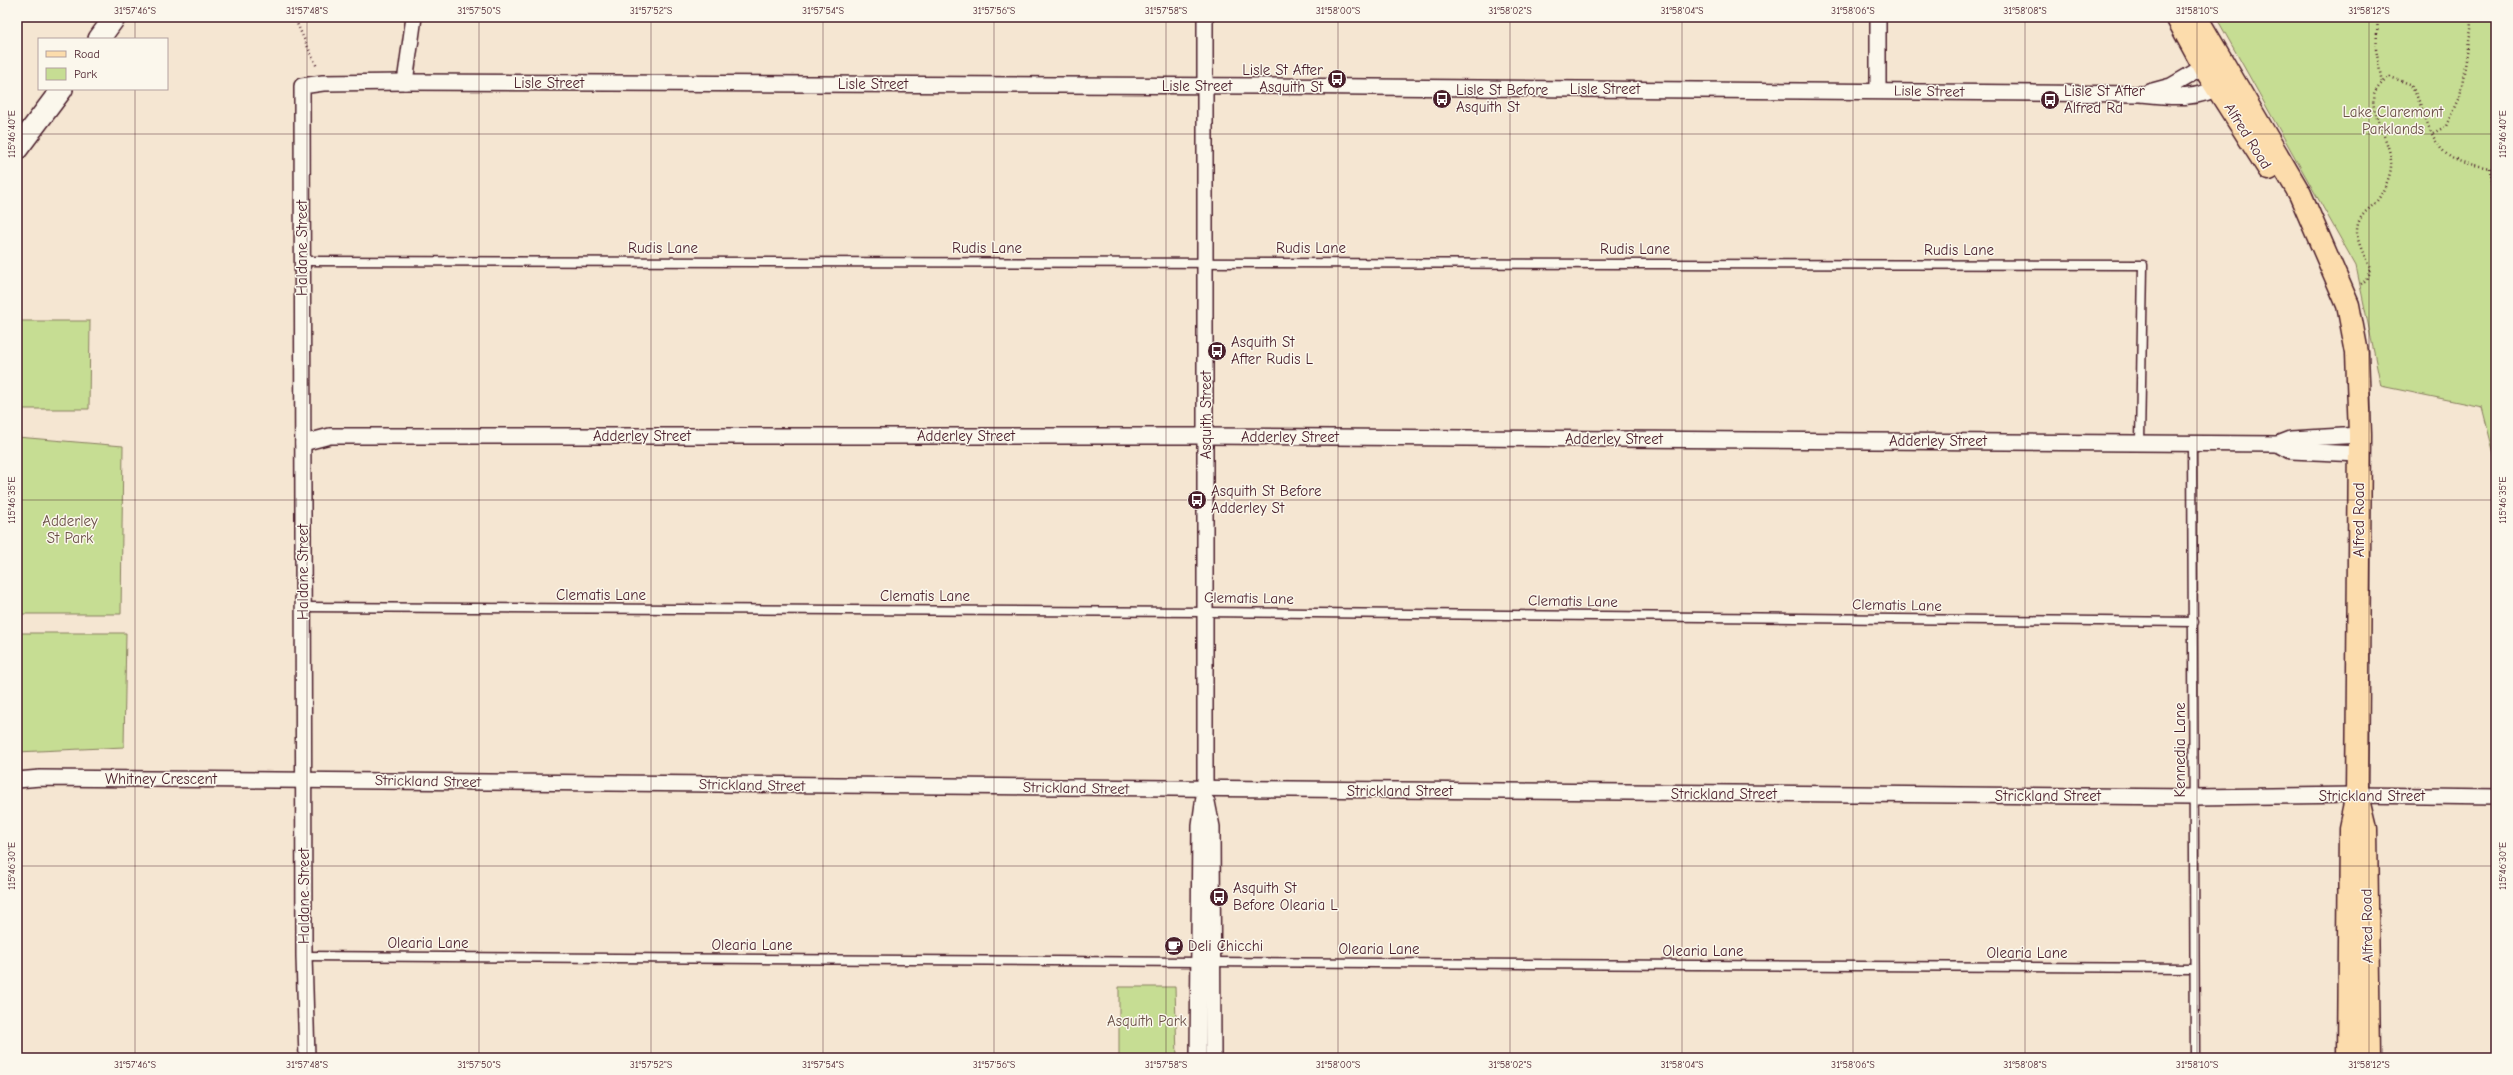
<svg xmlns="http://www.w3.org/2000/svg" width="2513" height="1075" viewBox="0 0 2513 1075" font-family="'Comic Neue',sans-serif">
  <rect width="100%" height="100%" fill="#f5e6d2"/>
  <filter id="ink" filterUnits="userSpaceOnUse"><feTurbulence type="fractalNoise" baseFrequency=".025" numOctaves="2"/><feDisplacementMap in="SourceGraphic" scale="8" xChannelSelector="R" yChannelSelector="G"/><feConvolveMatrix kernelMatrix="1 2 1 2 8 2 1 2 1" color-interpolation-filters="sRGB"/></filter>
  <g filter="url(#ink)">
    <!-- green -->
    <g fill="#c6dd93" stroke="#887e5f">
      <polygon points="2216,17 2496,17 2496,462 2482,407 2381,386 2356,266"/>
      <polygon points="17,321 90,321 89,409 17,409"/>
      <polygon points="17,437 123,446 121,614 17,614"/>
      <polygon points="17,633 126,633 124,747 17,752"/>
      <polygon points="1119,987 1175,987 1177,1058 1119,1058"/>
    </g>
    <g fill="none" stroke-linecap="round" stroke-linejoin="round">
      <defs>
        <g id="lane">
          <polyline points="302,261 2143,265 2140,442"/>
          <polyline points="2192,443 2195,1058"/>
          <polyline points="303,607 1206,612 2194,622"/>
          <polyline points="304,956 1199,962"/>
          <polyline points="1212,962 2194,968"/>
        </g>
        <g id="street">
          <polyline points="1878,17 1878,91"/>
          <polyline points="405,82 414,17"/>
          <polyline points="2149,92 2171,86 2212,62"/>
          <polyline points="303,443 330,436 1206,436 2278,444 2291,439 2360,435"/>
          <polyline points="2278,444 2291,451 2360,454"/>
          <polyline points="17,780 40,778 2194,797 2357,795 2496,797"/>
          <polyline points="1207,802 1212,827 1213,1058"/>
          <path d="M307,1058L304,956L302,86L323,83L405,82C984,85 1562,86 2141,94C2169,97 2199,101 2224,84"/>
          <polyline points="1198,1058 1200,825 1205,789 1205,17"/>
        </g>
        <g id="secondary">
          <polyline points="99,39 115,17"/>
          <polyline points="17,149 62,89"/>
        </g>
        <g id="primary">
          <polyline points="2177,17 2204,67 2269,169"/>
          <polyline points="2196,17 2300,194 2348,305 2357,353 2360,435 2357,795 2350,828 2348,1058"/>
          <polyline points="2359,800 2366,829 2369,1058"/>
        </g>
      </defs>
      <!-- lane casing -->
      <use href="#lane" stroke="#4a1f2b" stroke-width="11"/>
      <!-- street casing -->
      <use href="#street" stroke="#4a1f2b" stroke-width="18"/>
      <!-- secondary casing -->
      <use href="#secondary" stroke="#4a1f2b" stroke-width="24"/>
      <!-- primary casing -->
      <use href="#primary" stroke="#4a1f2b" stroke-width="25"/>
      <!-- path -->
      <g stroke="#4a1f2b" stroke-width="2.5" stroke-dasharray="1 3" stroke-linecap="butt">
        <polyline points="294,17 317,67"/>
        <polyline points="2378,17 2376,49 2382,83"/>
        <polyline points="2433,133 2447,126 2460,97 2473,17"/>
        <polyline points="2490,168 2493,204 2496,214"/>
        <path d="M2361,284L2366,280L2370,269C2366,258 2357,243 2357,232C2357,217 2366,212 2376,202C2382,195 2391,176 2391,166C2393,144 2369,114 2374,95C2376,88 2384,81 2390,77L2410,84C2426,107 2428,148 2456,160C2468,165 2483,166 2496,169"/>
      </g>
      <!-- lane -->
      <use href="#lane" stroke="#fbf7ec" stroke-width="8"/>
      <!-- street -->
      <use href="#street" stroke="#fbf7ec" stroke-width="15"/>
      <!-- secondary -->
      <use href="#secondary" stroke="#fbf7ec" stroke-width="21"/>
      <!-- primary -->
      <use href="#primary" stroke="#fcdcac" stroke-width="22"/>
    </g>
  </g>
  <!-- ticks -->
  <path fill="none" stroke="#4a1f2b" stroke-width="1" stroke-opacity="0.45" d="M135,17V39M307,17V1058M479,17V1058M651,17V1058M823,17V1058M994,17V1058M1166,17V1058M1338,17V1058M1510,17V1058M1682,17V1058M1853,17V1058M2025,17V1058M2197,17V1058M2369,17V1058M135,89V1058M17,134H2496M17,500H2496M17,866H2496"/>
  <!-- icons -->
  <defs>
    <symbol id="bus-disc" viewBox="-11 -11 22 22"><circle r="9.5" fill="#4a1f2b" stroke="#fbf7ec"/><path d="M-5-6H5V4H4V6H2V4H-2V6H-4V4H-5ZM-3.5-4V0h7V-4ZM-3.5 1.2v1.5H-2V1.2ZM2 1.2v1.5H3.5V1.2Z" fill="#fff"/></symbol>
    <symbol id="cafe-disc" viewBox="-11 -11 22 22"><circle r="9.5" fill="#4a1f2b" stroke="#fbf7ec"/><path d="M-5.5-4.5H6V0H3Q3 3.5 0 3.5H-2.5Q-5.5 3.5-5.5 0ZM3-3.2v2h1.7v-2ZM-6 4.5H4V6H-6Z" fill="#fff"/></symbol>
  </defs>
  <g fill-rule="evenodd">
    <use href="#bus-disc" x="1326" y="68" width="22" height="22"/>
    <use href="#bus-disc" x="1431" y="88" width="22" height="22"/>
    <use href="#bus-disc" x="2039" y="89" width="22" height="22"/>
    <use href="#bus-disc" x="1206" y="340" width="22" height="22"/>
    <use href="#bus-disc" x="1186" y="489" width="22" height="22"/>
    <use href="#bus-disc" x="1208" y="886" width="22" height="22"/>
    <use href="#cafe-disc" x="1163" y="935" width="22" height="22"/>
  </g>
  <g text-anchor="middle" stroke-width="3" stroke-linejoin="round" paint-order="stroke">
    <!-- poi labels -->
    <g font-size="15" fill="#4a1f2b" stroke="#fbf7ec" text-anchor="start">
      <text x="1323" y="75" text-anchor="end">Lisle St After<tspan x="1323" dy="17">Asquith St</tspan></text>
      <text x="1456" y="95">Lisle St Before<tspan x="1456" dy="17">Asquith St</tspan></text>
      <text x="2064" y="96">Lisle St After<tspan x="2064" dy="17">Alfred Rd</tspan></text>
      <text x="1231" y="347">Asquith St<tspan x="1231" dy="17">After Rudis L</tspan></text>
      <text x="1211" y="496">Asquith St Before<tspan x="1211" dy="17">Adderley St</tspan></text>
      <text x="1233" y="893">Asquith St<tspan x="1233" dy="17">Before Olearia L</tspan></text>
      <text x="1188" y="951">Deli Chicchi</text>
    </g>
    <!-- street labels -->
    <g font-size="15" fill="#4a1f2b" stroke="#fbf7ec">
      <text x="549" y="88">Lisle Street</text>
      <text x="873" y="89">Lisle Street</text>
      <text x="1197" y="91">Lisle Street</text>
      <text x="1605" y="94">Lisle Street</text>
      <text transform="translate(1929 91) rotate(1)" y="5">Lisle Street</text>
      <text transform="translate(2248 136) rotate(58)" y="5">Alfred Road</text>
      <text transform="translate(302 248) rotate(-90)" y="5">Haldane Street</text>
      <text x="663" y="253">Rudis Lane</text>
      <text x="987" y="253">Rudis Lane</text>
      <text x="1311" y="253">Rudis Lane</text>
      <text x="1635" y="254">Rudis Lane</text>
      <text x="1959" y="255">Rudis Lane</text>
      <text transform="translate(1206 415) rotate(-90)" y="5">Asquith Street</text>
      <text x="642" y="441">Adderley Street</text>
      <text x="966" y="441">Adderley Street</text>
      <text x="1290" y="442">Adderley Street</text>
      <text x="1614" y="444">Adderley Street</text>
      <text x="1938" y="446">Adderley Street</text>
      <text transform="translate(2359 520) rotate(-90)" y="5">Alfred Road</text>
      <text transform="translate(303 572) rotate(-90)" y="5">Haldane Street</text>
      <text x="601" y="600">Clematis Lane</text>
      <text x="925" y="601">Clematis Lane</text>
      <text transform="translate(1249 598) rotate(1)" y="5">Clematis Lane</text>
      <text transform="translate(1573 601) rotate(1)" y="5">Clematis Lane</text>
      <text transform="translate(1897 605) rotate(1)" y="5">Clematis Lane</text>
      <text transform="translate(2180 750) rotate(-90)" y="5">Kennedia Lane</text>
      <text x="161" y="784">Whitney Crescent</text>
      <text transform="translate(428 781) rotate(1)" y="5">Strickland Street</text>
      <text transform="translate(752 785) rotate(1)" y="5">Strickland Street</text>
      <text transform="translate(1076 788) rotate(1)" y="5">Strickland Street</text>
      <text x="1400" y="796">Strickland Street</text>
      <text x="1724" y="799">Strickland Street</text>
      <text x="2048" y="801">Strickland Street</text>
      <text x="2372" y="801">Strickland Street</text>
      <text transform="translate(304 896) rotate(-90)" y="5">Haldane Street</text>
      <text transform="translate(2367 926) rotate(-91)" y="5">Alfred Road</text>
      <text x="428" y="948">Olearia Lane</text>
      <text x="752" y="950">Olearia Lane</text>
      <text x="1379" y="954">Olearia Lane</text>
      <text x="1703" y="956">Olearia Lane</text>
      <text x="2027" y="958">Olearia Lane</text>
    </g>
    <!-- park labels -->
    <g font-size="15" fill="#694e45" stroke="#fbf7ec">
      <text x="2393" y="117">Lake Claremont<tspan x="2393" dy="17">Parklands</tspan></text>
      <text x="70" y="526">Adderley<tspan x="70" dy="17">St Park</tspan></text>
      <text x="1147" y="1026">Asquith Park</text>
    </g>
  </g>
  <!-- margin -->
  <rect width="2513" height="1075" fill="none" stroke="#fbf7ec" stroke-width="44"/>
  <!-- legend -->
  <rect x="38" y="38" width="130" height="52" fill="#fbf7ec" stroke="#b4a19f"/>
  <rect x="46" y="51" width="20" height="6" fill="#fcdcac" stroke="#b4a19f"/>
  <text x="74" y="58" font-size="12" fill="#4a1f2b">Road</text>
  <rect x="46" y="68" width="20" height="12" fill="#c6dd93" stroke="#b4a19f"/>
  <text x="74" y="78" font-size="12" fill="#4a1f2b">Park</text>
  <rect x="22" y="22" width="2469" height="1031" fill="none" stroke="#4a1f2b" stroke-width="1.5"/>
  <g font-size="10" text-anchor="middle" fill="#4a1f2b">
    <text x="135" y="14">31°57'46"S</text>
    <text x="307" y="14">31°57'48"S</text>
    <text x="479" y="14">31°57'50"S</text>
    <text x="651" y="14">31°57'52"S</text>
    <text x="823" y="14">31°57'54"S</text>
    <text x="994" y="14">31°57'56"S</text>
    <text x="1166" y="14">31°57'58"S</text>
    <text x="1338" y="14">31°58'00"S</text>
    <text x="1510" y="14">31°58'02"S</text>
    <text x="1682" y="14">31°58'04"S</text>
    <text x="1853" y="14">31°58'06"S</text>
    <text x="2025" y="14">31°58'08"S</text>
    <text x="2197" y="14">31°58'10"S</text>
    <text x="2369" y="14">31°58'12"S</text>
    <text transform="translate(2502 134) rotate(-90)" y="4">115°46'40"E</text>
    <text transform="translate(11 134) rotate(-90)" y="4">115°46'40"E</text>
    <text transform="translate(2502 500) rotate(-90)" y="4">115°46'35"E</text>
    <text transform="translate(11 500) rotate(-90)" y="4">115°46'35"E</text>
    <text transform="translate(2502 866) rotate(-90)" y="4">115°46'30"E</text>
    <text transform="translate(11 866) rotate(-90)" y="4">115°46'30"E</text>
    <text x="135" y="1068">31°57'46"S</text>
    <text x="307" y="1068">31°57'48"S</text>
    <text x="479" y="1068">31°57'50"S</text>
    <text x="651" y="1068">31°57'52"S</text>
    <text x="823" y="1068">31°57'54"S</text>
    <text x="994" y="1068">31°57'56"S</text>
    <text x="1166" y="1068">31°57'58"S</text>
    <text x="1338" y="1068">31°58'00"S</text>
    <text x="1510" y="1068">31°58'02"S</text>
    <text x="1682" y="1068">31°58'04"S</text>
    <text x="1853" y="1068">31°58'06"S</text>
    <text x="2025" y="1068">31°58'08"S</text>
    <text x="2197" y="1068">31°58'10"S</text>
    <text x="2369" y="1068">31°58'12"S</text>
  </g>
</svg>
